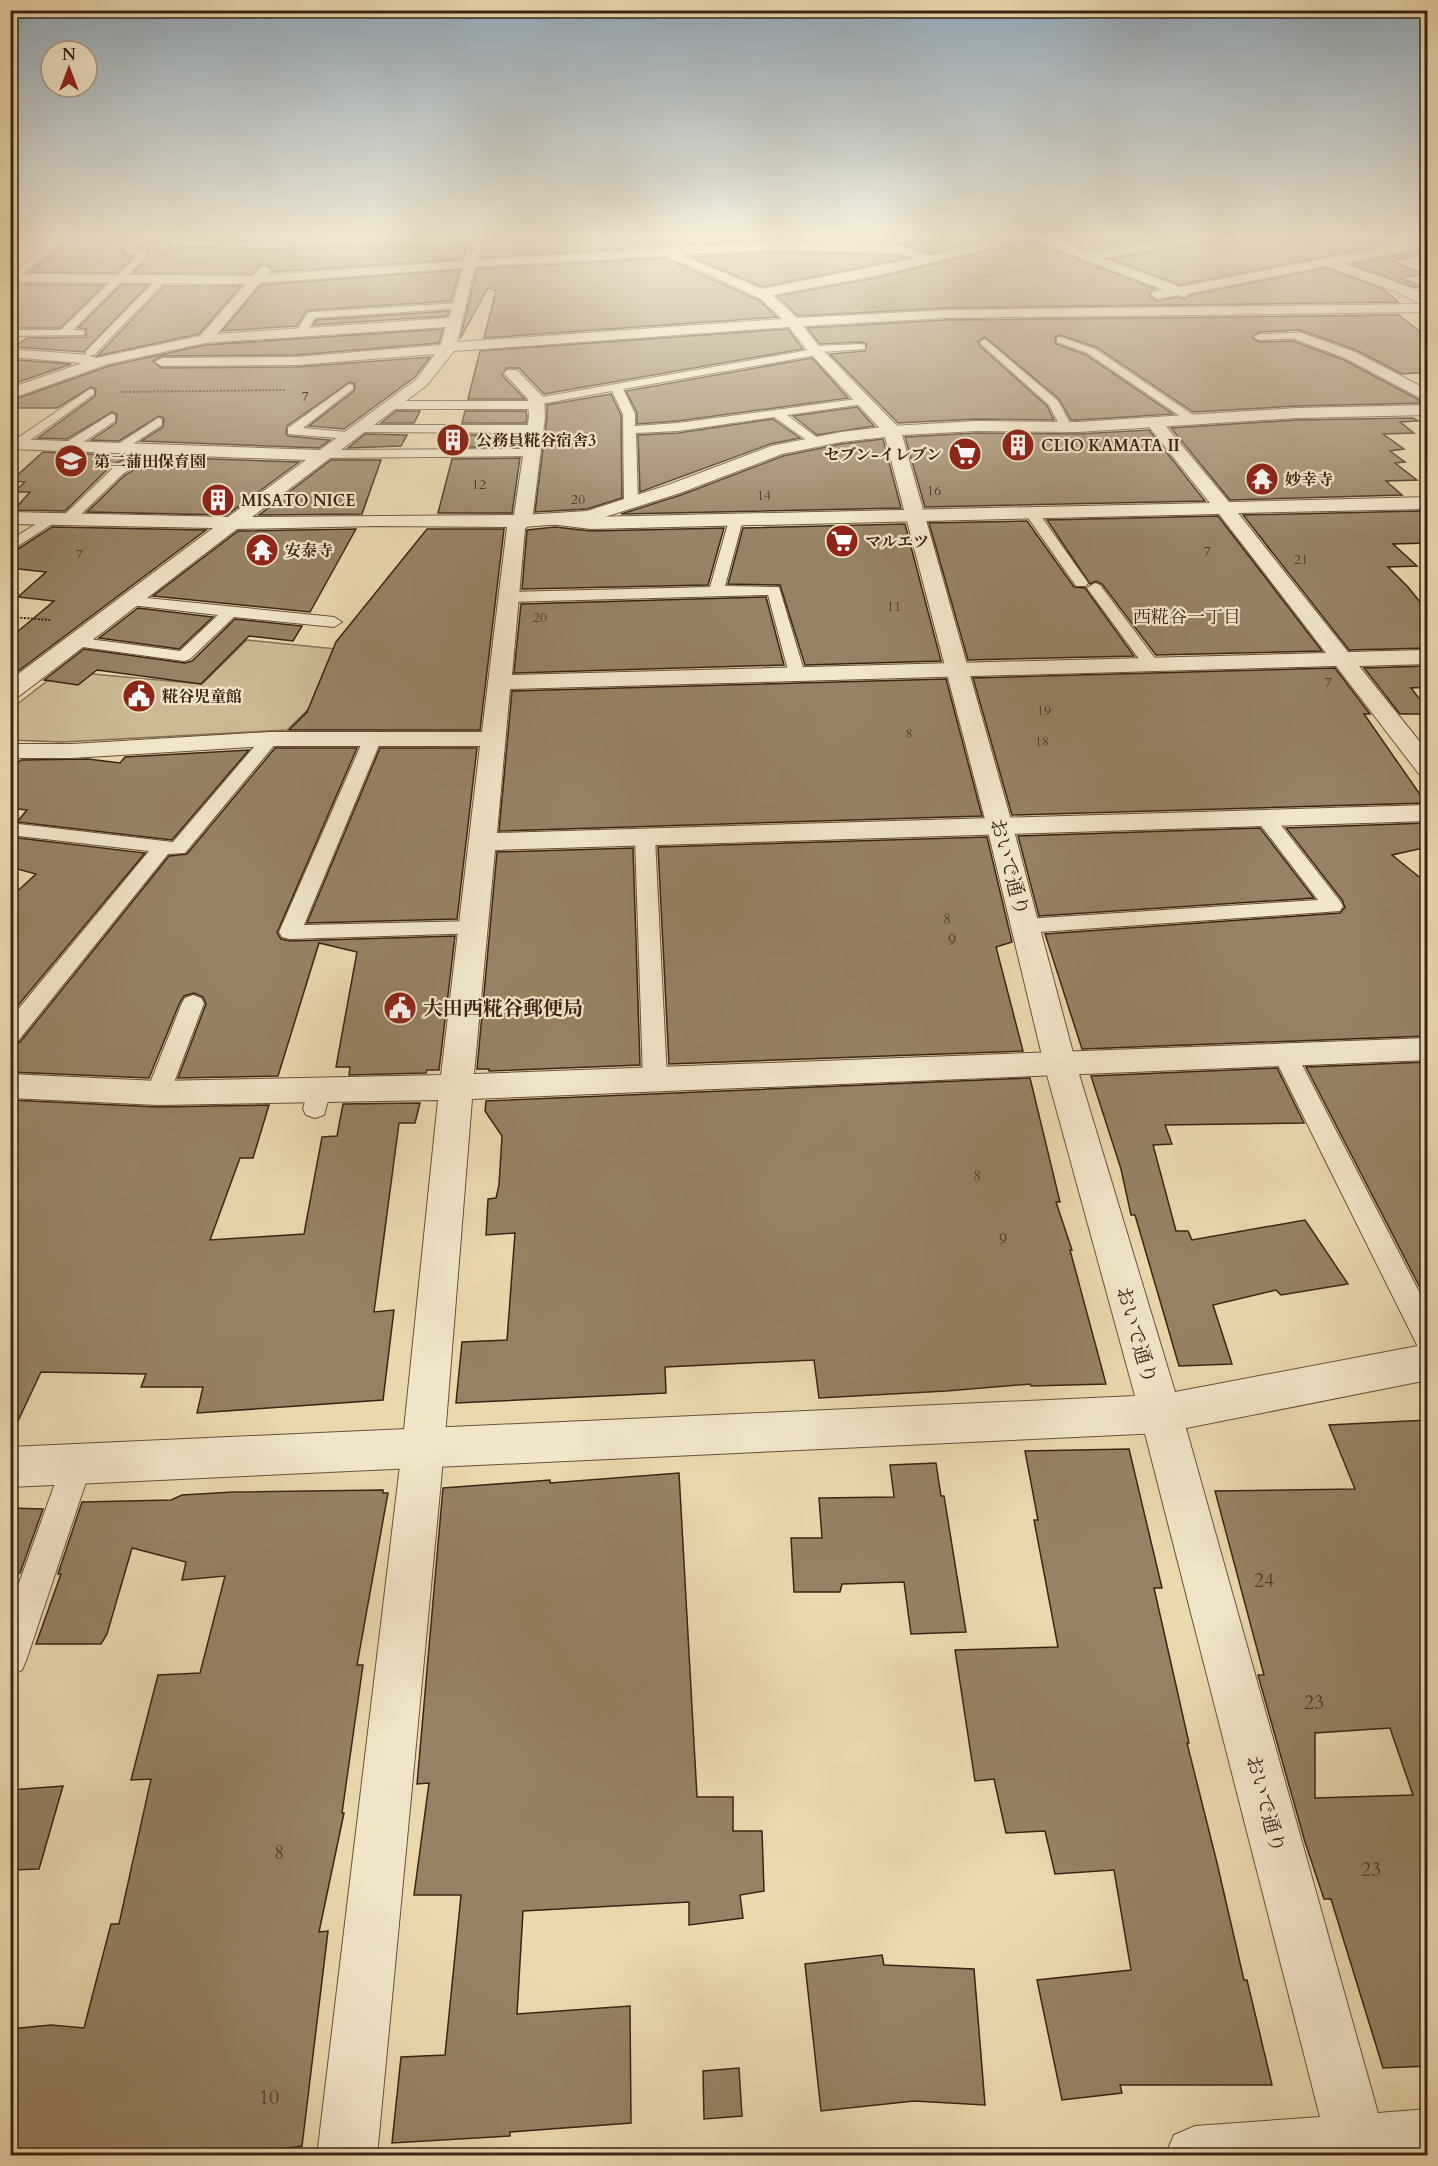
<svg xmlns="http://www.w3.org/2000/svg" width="1438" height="2166" viewBox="0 0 1438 2166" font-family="Cardo,'Noto Serif JP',serif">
  <rect width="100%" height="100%" fill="#ead9ad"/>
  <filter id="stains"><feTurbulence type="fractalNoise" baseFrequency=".00333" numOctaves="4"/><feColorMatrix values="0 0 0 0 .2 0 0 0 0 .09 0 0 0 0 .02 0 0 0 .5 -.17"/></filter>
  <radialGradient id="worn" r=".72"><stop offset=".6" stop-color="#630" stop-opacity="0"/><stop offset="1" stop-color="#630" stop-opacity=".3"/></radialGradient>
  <!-- green -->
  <polygon fill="#ccba93" stroke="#846f54" stroke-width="1.5" points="247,640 367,652 287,730 62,742 11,740 11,709 60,671 202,684"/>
  <!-- building -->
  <g fill="#968264" stroke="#3b2415" stroke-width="1.5" fill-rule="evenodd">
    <polygon points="76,234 145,234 123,246 122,253 133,257 117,273 29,272"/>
    <polygon points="162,234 179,234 170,239 169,245 171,247 284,250 290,246 466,246 463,259 272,272 272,268 264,264 259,266 252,274 133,273 148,257 148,252 139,248"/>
    <polygon points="196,234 287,234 280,240 191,239"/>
    <polygon points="486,234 688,234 694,244 480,258"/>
    <polygon points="701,234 819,235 1010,234 932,253 898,243 769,240 706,244"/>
    <polygon points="1046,234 1184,234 1088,251"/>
    <polygon points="1225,234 1352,234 1389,244 1180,285 1111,259 1217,240"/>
    <polygon points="1030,241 1156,289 1151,291 1149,296 1157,301 1178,297 1185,299 1191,295 1326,268 1383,289 1398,302 946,308 798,316 777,296 875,278"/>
    <polygon points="769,252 897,255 907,258 762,287 692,257"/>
    <polygon points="1415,252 1425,254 1392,261 1424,274 1400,278 1424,287 1414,287 1351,264"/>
    <polygon points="666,258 760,301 777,317 484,338 496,291 488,288 460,339 477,269"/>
    <polygon points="460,270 451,301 312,310 306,312 297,326 222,331 261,285"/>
    <polygon points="10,284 104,285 60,328 10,328"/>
    <polygon points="121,285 148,285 84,352 14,347 27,338 86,337 86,329 78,328"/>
    <polygon points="164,286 241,286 199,334 97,356"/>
    <polygon points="449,311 447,316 313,325 316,320"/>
    <polygon points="1399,315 1428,338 1428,372 1402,374 1356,350 1300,330 1259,332 1252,338 1259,342 1293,341 1344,360 1425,403 1296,406 1193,412 1096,347 1060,335 1055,337 1056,344 1086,355 1173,414 1078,420 1071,420 1059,399 985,337 978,341 980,346 1047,406 1054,420 976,419 898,423 830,354 865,351 867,344 861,342 820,344 807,328 946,320"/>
    <polygon points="443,329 439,343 296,355 162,356 153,361 162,368 296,367 430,357 415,377 344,429 309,426 354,391 355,384 350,382 287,426 286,434 288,436 330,440 319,448 141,441 163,427 164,418 159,416 119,441 91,440 116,423 117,414 112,412 67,439 38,438 95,396 96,389 91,387 57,408 10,408 10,401 109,366 205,345"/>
    <polygon points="788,329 803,349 544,394 519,368 507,368 502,375 525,399 468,399 480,351"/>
    <polygon points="812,358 848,398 678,421 637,424 637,413 626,391"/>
    <polygon points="19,360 71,364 10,385 10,369"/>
    <polygon points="611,394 621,415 622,498 587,509 535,512 547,417 547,405"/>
    <polygon points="857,407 874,426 817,435 793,416"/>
    <polygon points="396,411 420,411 414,423 381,423"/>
    <polygon points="465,411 526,411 527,417 526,423 462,423"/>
    <polygon points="1413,418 1418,421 1400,422 1414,433 1383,434 1404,449 1390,451 1405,462 1395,463 1417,480 1386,481 1402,495 1230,500 1171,428 1296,420"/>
    <polygon points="773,419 800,438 770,444 640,492 638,435 678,433"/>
    <polygon points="1149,430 1205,501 925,507 905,437 976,433 1078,434"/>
    <polygon points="365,434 407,435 401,446 348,448"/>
    <polygon points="458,435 524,435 522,447 455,447"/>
    <polygon points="883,439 901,508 621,514 681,495 783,456 841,444"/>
    <polygon points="43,452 131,456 112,465 65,511 14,510 30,492 14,492 25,482 11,481"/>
    <polygon points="157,457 299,462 227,515 87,512 125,475"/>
    <polygon points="520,458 512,513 438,513 452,459"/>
    <polygon points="331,460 381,460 362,514 259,515"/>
    <polygon points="1420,511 1428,518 1428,543 1393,544 1417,566 1388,567 1408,587 1428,612 1428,648 1349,650 1243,515"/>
    <polygon points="1218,516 1322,651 1156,655 1102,584 1096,581 1090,584 1047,520"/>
    <polygon points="1027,521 1074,587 1085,588 1134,656 968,660 929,523"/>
    <polygon points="905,524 941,661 805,665 780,585 728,584 743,528"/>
    <polygon points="52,527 206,530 13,675 10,675 10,638 54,601 18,597 46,572 10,568 10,554"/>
    <polygon points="555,527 591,531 724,528 708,585 522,589 527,530"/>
    <polygon points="356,529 310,612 153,596 238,531"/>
    <polygon points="427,529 504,529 480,730 289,730 307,712 336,642"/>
    <polygon points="766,597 784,665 514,673 521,604"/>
    <polygon points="138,608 213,617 179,649 99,638"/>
    <polygon points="235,619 302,626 293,641 249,636 201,684 97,670 78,685 44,680 84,649 185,663 192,661"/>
    <polygon points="1428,666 1428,687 1411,688 1428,710 1428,714 1400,714 1364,668"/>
    <polygon points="1335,668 1370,714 1364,714 1426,803 1012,815 973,678"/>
    <polygon points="946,679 982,816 499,831 512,691"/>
    <polygon points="275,748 357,748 277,933 281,939 290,941 455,936 439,1070 427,1070 426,1073 349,1075 350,1067 336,1067 357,952 319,943 278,1076 178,1078 206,1004 203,997 194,993 184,996 180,1002 149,1078 10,1072 10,1045 20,1042 169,856 187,854"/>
    <polygon points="380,748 477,748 457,919 307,923"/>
    <polygon points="249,750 172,840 17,822 27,810 10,808 10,769 21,760 88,759 120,763 125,757"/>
    <polygon points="1428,823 1428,847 1392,855 1428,884 1428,1036 1082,1049 1045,934 1340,913 1345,907 1342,900 1286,828"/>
    <polygon points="1260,828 1314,898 1039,916 1018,836"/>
    <polygon points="10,837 145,853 10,1015 10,898 36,874 10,867"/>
    <polygon points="987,837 1012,942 996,947 1023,1051 669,1064 658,847"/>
    <polygon points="633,848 640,1065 489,1071 489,1069 477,1069 497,852"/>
    <polygon points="1428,1062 1428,1303 1306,1067"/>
    <polygon points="1277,1068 1304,1123 1165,1125 1172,1144 1153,1145 1176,1231 1188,1231 1192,1240 1305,1220 1348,1284 1281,1295 1276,1290 1213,1305 1232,1364 1179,1366 1135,1215 1131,1215 1121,1169 1091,1076"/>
    <polygon points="1030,1078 1060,1202 1056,1202 1072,1250 1070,1250 1106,1384 1031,1386 1030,1384 946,1391 819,1398 814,1360 665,1367 666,1393 456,1403 462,1342 507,1340 515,1233 486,1235 488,1199 496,1198 499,1185 502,1136 485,1111 486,1101"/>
    <polygon points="10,1100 158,1107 269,1105 253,1158 240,1158 210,1240 304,1234 322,1137 337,1136 343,1104 420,1103 415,1123 399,1123 374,1312 394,1310 383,1400 197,1413 203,1387 141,1387 146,1374 41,1372 10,1438"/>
    <path d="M1428,1420V2066L1383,2068L1331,1899H1324L1305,1842L1258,1675H1264L1215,1491L1355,1489L1329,1425ZM1390,1728L1413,1795L1315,1798V1733Z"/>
    <polygon points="1129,1449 1162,1588 1154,1588 1189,1743 1187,1743 1217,1863 1244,1980 1247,1980 1272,2085 1120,2085 1122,2093 1062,2100 1037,1980 1131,1970 1114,1870 1055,1874 1045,1831 1006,1833 994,1779 975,1781 955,1650 1058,1647 1034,1520 1038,1520 1025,1451"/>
    <polygon points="936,1463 941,1496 944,1496 966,1632 911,1634 904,1582 842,1584 840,1592 794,1592 791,1538 822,1538 819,1498 894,1497 890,1465"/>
    <polygon points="679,1473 697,1797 733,1797 733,1831 762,1831 764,1891 740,1895 743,1918 689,1925 689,1902 523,1911 517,2014 630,2006 631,2123 510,2132 510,2136 392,2143 401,2057 445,2055 461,1895 414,1895 429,1783 417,1784 443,1488 550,1480 550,1483"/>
    <polygon points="383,1490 383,1493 388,1493 357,1665 363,1665 342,1813 344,1813 319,1932 328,1931 302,2146 229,2156 10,2156 10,2029 51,2025 84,2028 111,1924 119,1924 151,1779 131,1780 158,1675 200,1673 225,1576 182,1580 186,1562 132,1548 107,1634 101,1644 36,1644 61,1574 58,1574 82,1502 171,1500 182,1495 233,1492"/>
    <polygon points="10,1508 43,1509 20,1573 10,1573"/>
    <polygon points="63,1786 39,1869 10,1870 10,1790"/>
    <polygon points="882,1955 884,1965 974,1969 985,2105 914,2101 821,2111 805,1964"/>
    <polygon points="739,2068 742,2116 704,2119 703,2071"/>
  </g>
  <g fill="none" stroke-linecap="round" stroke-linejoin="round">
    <defs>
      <g id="service">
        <polygon points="10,234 16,234 10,237"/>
        <polygon points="150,234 160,234 134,249 146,253 146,257 73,330 84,331 84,335 10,336 10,330 61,330 137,256 124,252 124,248"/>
        <polygon points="184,234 194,234 185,241 284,242 288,245 284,248 171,245 171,241"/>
        <polygon points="690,234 698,234 707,249 706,251 700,251"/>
        <polygon points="56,239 63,241 15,280 10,280 10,275"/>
        <polygon points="1424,276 1428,276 1428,282 1419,279"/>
        <polygon points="157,279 165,281 94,355 86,355 86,351"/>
        <polygon points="459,303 462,304 462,308 315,318 305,334 296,332 308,313 312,312"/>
        <polygon points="1299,333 1303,334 1303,338 1259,340 1254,337 1259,334"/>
        <polygon points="1061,337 1095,349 1199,419 1193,423 1189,422 1087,353 1057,342 1057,338"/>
        <polygon points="985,339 1058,401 1072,427 1070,430 1062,430 1049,405 981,344 980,342"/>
        <polygon points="861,344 865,345 865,349 822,352 817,355 623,389 635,414 635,426 678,423 864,398 870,401 864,404 787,415 819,439 821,442 815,446 774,417 678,431 636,433 638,502 631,506 624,502 623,414 612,391 541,404 540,407 536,409 390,409 384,405 390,401 531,401 536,398 809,350 810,347 814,346"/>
        <polygon points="349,384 353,385 353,389 303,428 347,432 351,433 351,439 288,434 288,428"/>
        <polygon points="90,389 94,390 94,394 21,447 13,447 11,444 13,441"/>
        <polygon points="111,414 115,415 115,421 73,449 65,449 63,446 65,443"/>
        <polygon points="158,418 162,419 162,425 122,451 114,451 112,448"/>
        <polygon points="357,425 536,425 542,429 536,433 353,432 353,426"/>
        <polygon points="155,446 159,447 161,450 159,453 124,473 72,523 62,523 60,520 62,517 114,467"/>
        <polygon points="532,449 538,453 536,456 324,458 318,454 324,450"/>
        <polygon points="1031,508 1036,509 1086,580 1088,583 1086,586 1076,586 1024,512"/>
        <polygon points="49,516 56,520 54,523 10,551 10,540"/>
        <polygon points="736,516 743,520 725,586 779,587 805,674 803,678 797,679 789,674 768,595 508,602 500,597 508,592 710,587 729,520"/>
        <polygon points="1095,583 1100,585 1157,661 1159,664 1157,667 1145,667 1087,588"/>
        <polygon points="127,596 334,617 342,622 334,627 234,617 190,659 184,661 68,645 66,642 74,637 180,651 218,615 122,604 119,601"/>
        <polygon points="373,733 379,734 382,738 304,925 474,921 481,923 485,928 481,933 290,939 282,937 279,932 364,738 367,734"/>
        <polygon points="270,734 276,735 279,739 276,743 185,853 168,854 18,1041 10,1043 10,1019 149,851 10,835 10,823 173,842 264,735"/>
        <polygon points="1266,813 1273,815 1340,901 1343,906 1340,911 1025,933 1018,931 1014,926 1018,921 1025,919 1318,900 1256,819 1259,815"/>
        <polygon points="645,832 652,834 655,838 667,1079 663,1085 655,1088 647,1085 643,1079 635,838 638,834"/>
        <polygon points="193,995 201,998 204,1003 170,1093 167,1099 158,1102 149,1099 146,1093 182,1003 185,998"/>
        <polygon points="1285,1047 1293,1049 1297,1055 1428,1309 1428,1350 1418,1347 1273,1055 1277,1049"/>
        <polygon points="319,1081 328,1084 331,1090 324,1115 315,1118 306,1115 303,1109 310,1084"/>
        <polygon points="77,1449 88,1454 92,1464 27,1658 22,1670 10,1675 10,1608 62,1464 66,1454"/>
      </g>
      <g id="minor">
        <path d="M472,234H484L477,260L769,242L898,245L932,255L1019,234H1040L1088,253L1197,234H1223L1217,238L1102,258L1180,287L1428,239V247L1342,263L1407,286L1428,297V312L946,318L803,326L818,345L898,427L900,431L898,435H886L808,351L789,327L454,351L427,385L252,517L514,515L529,417L528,399L504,373L507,370H517L544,398L545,417L532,521L525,529L512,675L1326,653L1219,514L591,529L550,524L548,520L550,516L557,514L591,517L1210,503L1146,423L1154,418L1160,419L1229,502L1428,497V509L1238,513L1348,652L1428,650V664L1359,666L1428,752V776L1419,774L1336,666L510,689L497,833L1428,805V821L495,850L474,1074L1428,1038V1060L472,1099L444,1449L377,2156H317L402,1449L438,1100L158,1105L10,1098V1074L158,1081L441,1075L480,746H270L72,758H10V744H72L270,732H482L507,527L376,526L237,529L18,697L10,699V680L213,528L10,524V512L228,517L306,460L10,449V439L320,450L417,379L435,354L296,365L162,366L155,362L162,358L296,357L441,345L446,327L205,343L108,364L10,399V388L82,363L10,357V349L89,355L96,358L200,336L246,284L10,282V274L253,276L261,267L265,266L271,270L267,275L465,261L469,244H288L282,240L288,236H471ZM1030,239L1164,290L1153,292L1151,295L1158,299L1178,295L1184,297L1190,293L1326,266L1397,292L1420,304L946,310L797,318L772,295L875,276ZM769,250L897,253L917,258L762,289L682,255ZM667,256L669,259L691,266L761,299L782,319L457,342L475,267ZM463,268L449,318L217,334L260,283Z"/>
        <polygon points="10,237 59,237 65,241 59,245 10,245"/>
        <polygon points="1299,332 1355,352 1428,390 1428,402 1345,358 1294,339 1292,336"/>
        <polygon points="1161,1395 1176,1401 1182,1414 1378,2113 1428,2109 1428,2156 1165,2156 1174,2135 1195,2126 1320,2117 1140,1414 1146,1401"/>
      </g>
      <polygon id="tertiary" points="1428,405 1428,415 1296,418 1078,432 976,431 902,435 1013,827 1076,1064 1175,1392 1428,1344 1428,1380 1161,1433 10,1487 10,1447 1135,1396 1044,1064 987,827 885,437 841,442 782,454 680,493 589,522 523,527 516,525 514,521 516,517 523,515 587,511 668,485 771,446 841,432 892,426 976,421 1078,422 1296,408"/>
    </defs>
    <!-- service casing -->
    <use href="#service" stroke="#67513b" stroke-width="2"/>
    <!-- minor casing -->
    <use href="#minor" stroke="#67513b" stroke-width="2"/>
    <!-- tertiary casing -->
    <use href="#tertiary" stroke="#67513b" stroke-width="2"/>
    <!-- path-far1 -->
    <polyline stroke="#3b2415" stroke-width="1.5" stroke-dasharray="1.5 1.5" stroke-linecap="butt" points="975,278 1038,267"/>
    <!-- path -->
    <g stroke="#3b2415" stroke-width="2" stroke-dasharray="2 1.5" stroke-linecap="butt">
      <polyline points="122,392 285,390"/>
      <polyline points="10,617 51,620"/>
    </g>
    <!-- service -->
    <use href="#service" fill="#f1e6ca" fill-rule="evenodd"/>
    <!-- minor -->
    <use href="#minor" fill="#f1e6ca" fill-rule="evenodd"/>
    <!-- tertiary -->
    <use href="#tertiary" fill="#f1e6ca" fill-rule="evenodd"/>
  </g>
  <!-- sky -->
  <linearGradient id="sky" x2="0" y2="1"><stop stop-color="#91aabc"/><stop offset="0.44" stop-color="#f6eeda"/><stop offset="1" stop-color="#f6eeda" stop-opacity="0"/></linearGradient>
  <rect width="1438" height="537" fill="url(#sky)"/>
  <!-- icons -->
  <defs>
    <symbol id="building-disc" viewBox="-11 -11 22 22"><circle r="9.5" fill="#8f2418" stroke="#f1e6ca"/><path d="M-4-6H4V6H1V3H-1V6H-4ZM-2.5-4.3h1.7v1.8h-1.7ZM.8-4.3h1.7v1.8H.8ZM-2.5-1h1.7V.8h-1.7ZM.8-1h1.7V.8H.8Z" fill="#fff"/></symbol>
    <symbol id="supermarket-disc" viewBox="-11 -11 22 22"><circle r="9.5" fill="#8f2418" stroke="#f1e6ca"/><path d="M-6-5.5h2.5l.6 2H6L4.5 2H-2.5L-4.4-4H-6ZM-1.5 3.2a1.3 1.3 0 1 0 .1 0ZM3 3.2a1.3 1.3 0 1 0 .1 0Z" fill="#fff"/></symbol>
    <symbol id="school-disc" viewBox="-11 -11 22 22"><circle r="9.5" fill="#8f2418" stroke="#f1e6ca"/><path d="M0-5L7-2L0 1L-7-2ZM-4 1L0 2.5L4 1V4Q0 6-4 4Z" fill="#fff"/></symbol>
    <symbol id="temple-disc" viewBox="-11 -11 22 22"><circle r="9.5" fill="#8f2418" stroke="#f1e6ca"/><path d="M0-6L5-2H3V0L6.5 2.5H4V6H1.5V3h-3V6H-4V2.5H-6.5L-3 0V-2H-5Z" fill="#fff"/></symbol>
    <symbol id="civic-disc" viewBox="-11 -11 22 22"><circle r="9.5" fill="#8f2418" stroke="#f1e6ca"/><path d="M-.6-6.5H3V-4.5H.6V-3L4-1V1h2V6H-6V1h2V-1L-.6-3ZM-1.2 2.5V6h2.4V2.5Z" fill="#fff"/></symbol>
  </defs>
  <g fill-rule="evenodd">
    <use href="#building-disc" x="434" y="421" width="38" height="38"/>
    <use href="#building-disc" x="999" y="426" width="38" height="38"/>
    <use href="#supermarket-disc" x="946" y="435" width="38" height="38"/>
    <use href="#school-disc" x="52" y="442" width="38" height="38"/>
    <use href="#temple-disc" x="1243" y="460" width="38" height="38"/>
    <use href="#building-disc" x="199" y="481" width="38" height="38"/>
    <use href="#supermarket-disc" x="823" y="522" width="38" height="38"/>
    <use href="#temple-disc" x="243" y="531" width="38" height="38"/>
    <use href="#civic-disc" x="120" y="677" width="38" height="38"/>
    <use href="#civic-disc" x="381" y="989" width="38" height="38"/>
  </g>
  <g text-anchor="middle" stroke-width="4.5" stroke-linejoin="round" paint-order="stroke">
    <!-- far-number labels -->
    <g font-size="14" fill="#523c29">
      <text x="305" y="401">7</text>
      <text x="479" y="489">12</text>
      <text x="934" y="495">16</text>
      <text x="764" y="500">14</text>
      <text x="578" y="504">20</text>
      <text x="1207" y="556">7</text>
      <text x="79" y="559">7</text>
      <text x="1301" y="564">21</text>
      <text x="894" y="611">11</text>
      <text x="540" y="622">20</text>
      <text x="1328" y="687">7</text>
      <text x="1044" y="715">19</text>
      <text x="909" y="738">8</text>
      <text x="1042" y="746">18</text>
    </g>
    <!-- far-poi labels -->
    <g font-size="16" font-weight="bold" fill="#3b2415" stroke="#f1e6ca" text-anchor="start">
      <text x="476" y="446">公務員糀谷宿舎3</text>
      <text x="1041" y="451">CLIO KAMATA II</text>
      <text x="942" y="460" text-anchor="end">セブン-イレブン</text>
      <text x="94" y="467">第二蒲田保育園</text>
      <text x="1285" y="485">妙幸寺</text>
      <text x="241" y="506">MISATO NICE</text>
      <text x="865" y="547">マルエツ</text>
      <text x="285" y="556">安泰寺</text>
      <text x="162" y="702">糀谷児童館</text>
    </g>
    <!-- number labels -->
    <g font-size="16" fill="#523c29">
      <text x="947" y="924">8</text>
      <text x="952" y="945">9</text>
      <text x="977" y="1181">8</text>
      <text x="1003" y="1244">9</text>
    </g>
    <!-- far-neighbourhood labels -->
    <g font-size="18" fill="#3b2415" stroke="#f1e6ca">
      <text x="1187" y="623">西糀谷一丁目</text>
    </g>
    <!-- street labels -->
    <g font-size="20" fill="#3b2415" stroke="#f1e6ca">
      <text transform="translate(1010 867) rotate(75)" y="7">おいで通り</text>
      <text transform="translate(1137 1335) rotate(74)" y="7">おいで通り</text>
      <text transform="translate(1266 1804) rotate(75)" y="7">おいで通り</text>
    </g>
    <!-- poi labels -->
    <g font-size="20" font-weight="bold" fill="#3b2415" stroke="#f1e6ca" text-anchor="start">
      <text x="423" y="1015">大田西糀谷郵便局</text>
    </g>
    <!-- near-number labels -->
    <g font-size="20" fill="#523c29">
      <text x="1264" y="1587">24</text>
      <text x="1314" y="1709">23</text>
      <text x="279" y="1859">8</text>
      <text x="1371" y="1876">23</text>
      <text x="269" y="2104">10</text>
    </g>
  </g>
  <!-- margin -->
  <rect width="1438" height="2166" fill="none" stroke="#ead9ad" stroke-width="36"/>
  <rect x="12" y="12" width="1414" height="2142" fill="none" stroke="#3b2415" stroke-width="3"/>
  <rect x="18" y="18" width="1402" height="2130" fill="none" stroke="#3b2415" stroke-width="1.5"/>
  <!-- north arrow -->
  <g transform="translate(69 69)"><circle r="28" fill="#f1e6ca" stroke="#a89882" stroke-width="1.5"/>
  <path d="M0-4.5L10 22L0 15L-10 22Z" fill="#8f2418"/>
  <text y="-9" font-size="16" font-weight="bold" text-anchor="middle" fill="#3b2415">N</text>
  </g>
  <rect width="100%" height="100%" filter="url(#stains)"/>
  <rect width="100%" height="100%" fill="url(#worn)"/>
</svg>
